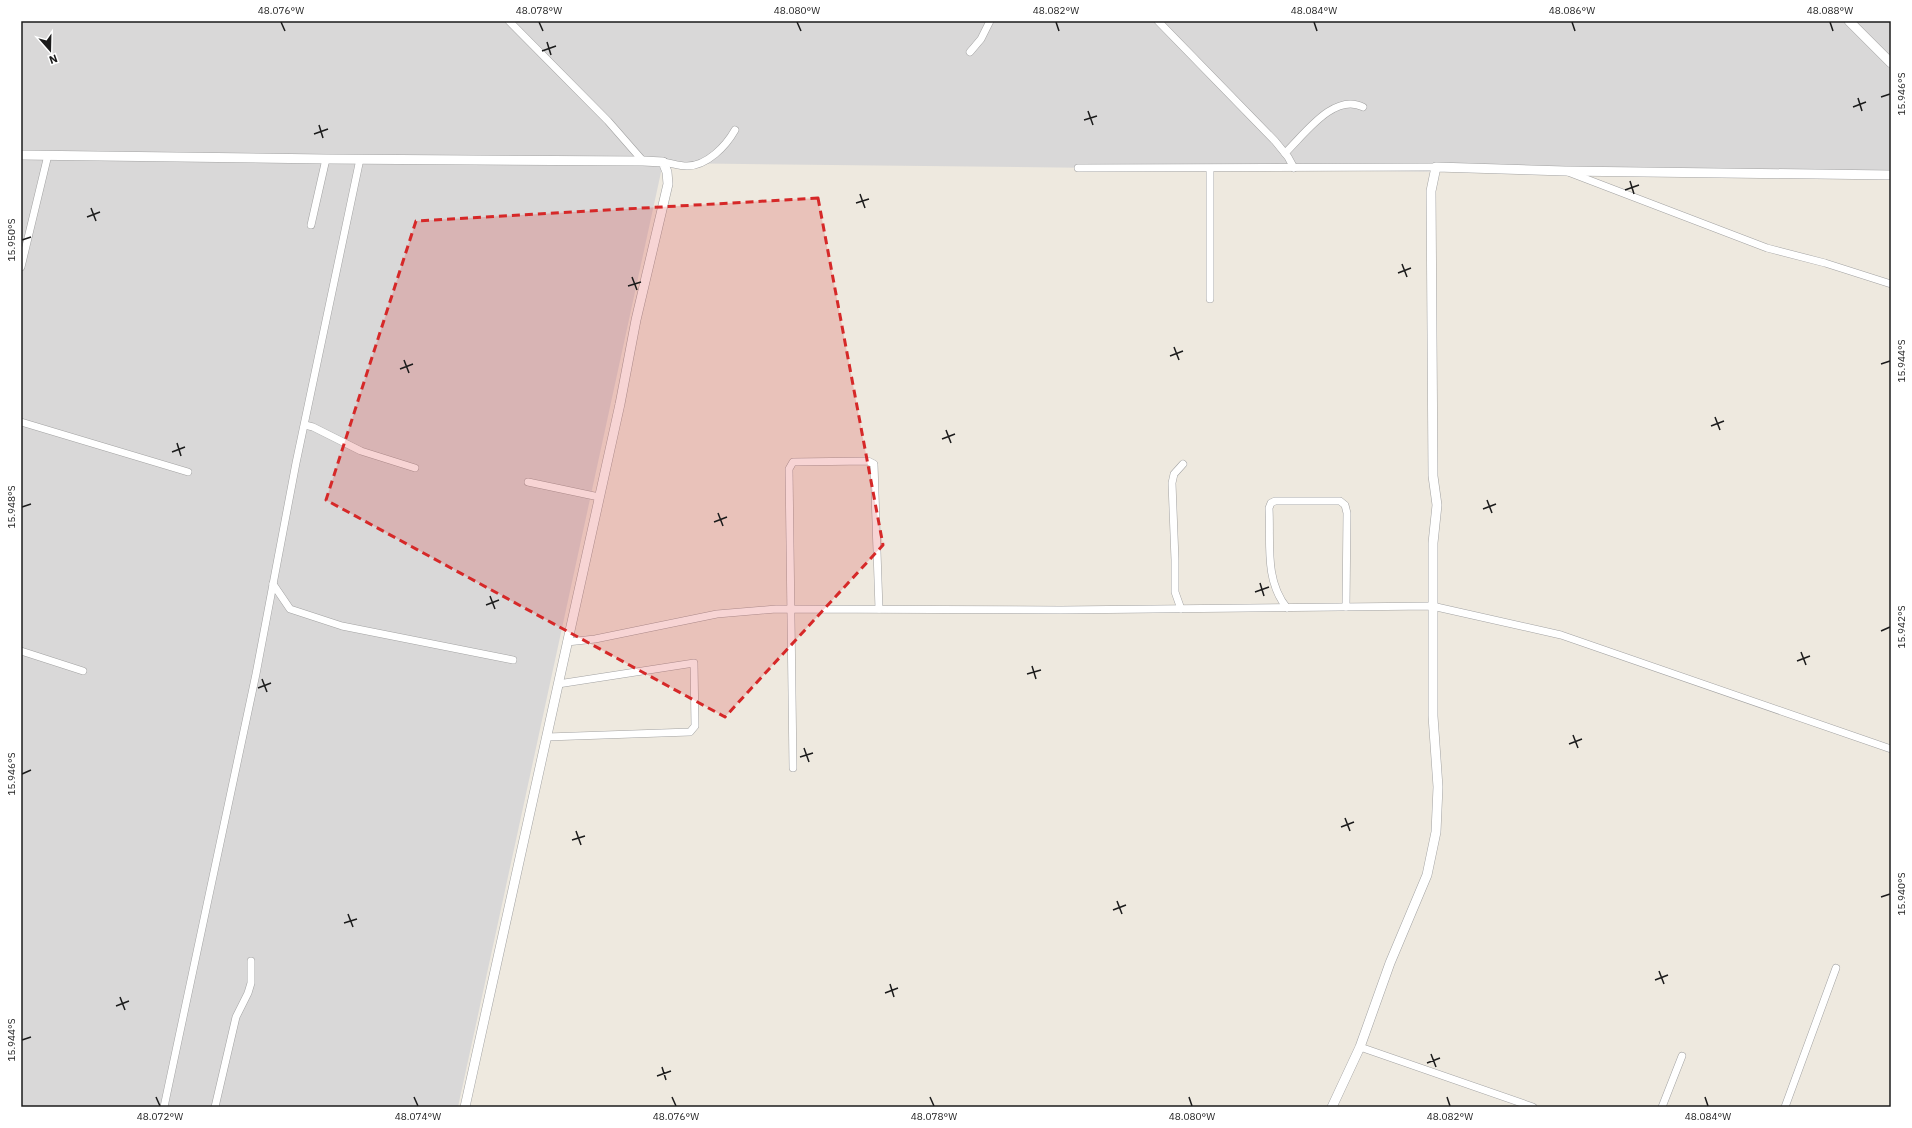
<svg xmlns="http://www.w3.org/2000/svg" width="1912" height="1128" viewBox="0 0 1912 1128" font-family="'IBM Plex Sans',sans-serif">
  <rect width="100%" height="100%" fill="#eee9df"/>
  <!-- residential -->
  <polygon fill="#d9d8d8" points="21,21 1891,21 1891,177 663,163 458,1107 21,1107"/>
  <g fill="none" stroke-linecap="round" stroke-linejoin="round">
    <defs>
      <g id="minor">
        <polyline points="509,21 608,121 643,161"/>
        <polyline points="1158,21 1275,141 1288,157 1294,168"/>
        <polyline points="970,52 981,39 990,21"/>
        <path d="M1285,153C1304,135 1334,92 1363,107"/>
        <path d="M663,162C671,163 679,166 687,166C707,166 726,146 735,130"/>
        <polyline points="1078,168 1436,167"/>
        <polyline points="1568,172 1767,248 1825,263 1891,284"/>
        <polyline points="311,225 326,159"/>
        <polyline points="21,267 48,155"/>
        <polyline points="1210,299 1210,169"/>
        <polyline points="21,422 188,472"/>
        <polyline points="305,425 313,427 361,451 415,468"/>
        <polyline points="528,482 599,497"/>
        <polyline points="273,584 290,609 342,626 513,660"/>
        <path d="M1287,608C1264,580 1271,542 1269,508L1271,503L1275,501H1340L1345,505L1347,513L1346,607"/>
        <polyline points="1181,609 1175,592 1175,560 1172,483 1174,474 1183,464"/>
        <polyline points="567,642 595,639 717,614 776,609 1061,610 1432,606 1561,635 1891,749"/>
        <polyline points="21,651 83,671"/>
        <polyline points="547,737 690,732 695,726 694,663 558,684"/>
        <polyline points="793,768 789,469 793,462 868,461 874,464 879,609"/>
        <polyline points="1360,1047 1533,1107"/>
        <polyline points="164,1107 256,674 296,463 360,159"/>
        <polyline points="215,1107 236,1017 248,993 251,983 251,961"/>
        <polyline points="1662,1107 1682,1056"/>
        <polyline points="1785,1107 1836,968"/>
      </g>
      <g id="tertiary">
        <polyline points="1849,21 1891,63"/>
        <polyline points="21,155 326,159 643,161 663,162 667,172 668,184 636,320 620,404 465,1107"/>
        <polyline points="1332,1107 1360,1047 1390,963 1427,875 1436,832 1438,787 1433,716 1433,543 1437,505 1433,476 1431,191 1436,167 1565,171 1891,175"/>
      </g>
    </defs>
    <!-- minor casing -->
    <use href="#minor" stroke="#a2a2a2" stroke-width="8"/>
    <!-- tertiary casing -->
    <use href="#tertiary" stroke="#a2a2a2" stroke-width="10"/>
    <!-- minor -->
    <use href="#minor" stroke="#fff" stroke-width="7"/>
    <!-- tertiary -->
    <use href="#tertiary" stroke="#fff" stroke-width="9"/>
  </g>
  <!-- marked area -->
  <path fill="#d62828" fill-opacity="0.2" stroke="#d62828" stroke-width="3" stroke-dasharray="8 5" stroke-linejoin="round" d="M818,198L883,545L725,717L326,500L416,221Z"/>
  <!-- ticks -->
  <path fill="none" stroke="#1b1b1b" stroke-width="1.5" d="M281,22L285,31M539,22L543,31M797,22L801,31M1056,22L1059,31M1314,22L1317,31M1572,22L1575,31M1830,22L1833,31M547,42L551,55M542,51L556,46M1881,97L1890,94M1858,98L1862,111M1853,107L1866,102M1088,111L1093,125M1084,120L1097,116M319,125L323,138M314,134L328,129M1630,181L1634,194M1625,190L1639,185M860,194L865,208M856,203L869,199M91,208L96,221M87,217L100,212M22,240L31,237M1402,264L1407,277M1398,273L1411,268M632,277L637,290M628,286L641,282M1174,347L1179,360M1170,356L1183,351M404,360L409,373M1881,364L1890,361M400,369L413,364M1715,417L1720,430M1711,426L1724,421M946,430L951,443M942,439L955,434M177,443L181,456M172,452L185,447M1487,500L1492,513M22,507L31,504M1483,509L1496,504M718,513L723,526M714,522L727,517M1260,583L1264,596M1255,592L1269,587M490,596L495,609M486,605L499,600M1881,631L1890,627M1801,652L1806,665M1797,661L1810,656M1032,666L1036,679M1027,674L1041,670M262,679L267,692M258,688L271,683M1573,735L1578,748M1569,744L1582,739M804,748L809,762M800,757L813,753M22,774L31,770M1345,818L1350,831M1341,827L1354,822M576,831L581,845M572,840L585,836M1881,897L1890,894M1117,901L1122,914M1113,910L1126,905M348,914L353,927M344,923L357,919M1659,971L1664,984M1655,980L1668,975M890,984L894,997M885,993L898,988M120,997L125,1010M116,1006L129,1001M22,1040L31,1037M1431,1054L1436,1067M1427,1063L1440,1058M662,1067L666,1080M657,1076L671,1071M156,1097L160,1106M414,1097L418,1106M672,1097L676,1106M930,1097L934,1106M1189,1097L1192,1106M1447,1097L1450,1106M1705,1097L1708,1106"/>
  <!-- border -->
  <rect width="1912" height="1128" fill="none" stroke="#ffffff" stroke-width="44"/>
  <!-- north arrow -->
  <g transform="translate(50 50) rotate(160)" stroke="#ffffff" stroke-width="3" paint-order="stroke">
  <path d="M0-3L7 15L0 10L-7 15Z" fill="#1b1b1b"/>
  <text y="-6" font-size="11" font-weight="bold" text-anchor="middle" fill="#1b1b1b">N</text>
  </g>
  <rect x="22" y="22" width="1868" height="1084" fill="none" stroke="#1b1b1b" stroke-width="1.5"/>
  <g font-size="10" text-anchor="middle" fill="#1b1b1b">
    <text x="281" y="14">48.076°W</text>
    <text x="539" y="14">48.078°W</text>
    <text x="797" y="14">48.080°W</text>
    <text x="1056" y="14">48.082°W</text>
    <text x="1314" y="14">48.084°W</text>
    <text x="1572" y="14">48.086°W</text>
    <text x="1830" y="14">48.088°W</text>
    <text transform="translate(1901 94) rotate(-90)" y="4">15.946°S</text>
    <text transform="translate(11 240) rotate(-90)" y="4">15.950°S</text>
    <text transform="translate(1901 361) rotate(-90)" y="4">15.944°S</text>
    <text transform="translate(11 507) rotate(-90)" y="4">15.948°S</text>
    <text transform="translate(1901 627) rotate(-90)" y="4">15.942°S</text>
    <text transform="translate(11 774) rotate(-90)" y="4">15.946°S</text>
    <text transform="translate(1901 894) rotate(-90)" y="4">15.940°S</text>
    <text transform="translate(11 1040) rotate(-90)" y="4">15.944°S</text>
    <text x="160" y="1120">48.072°W</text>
    <text x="418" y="1120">48.074°W</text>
    <text x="676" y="1120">48.076°W</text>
    <text x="934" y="1120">48.078°W</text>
    <text x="1192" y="1120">48.080°W</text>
    <text x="1450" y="1120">48.082°W</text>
    <text x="1708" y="1120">48.084°W</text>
  </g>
</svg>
